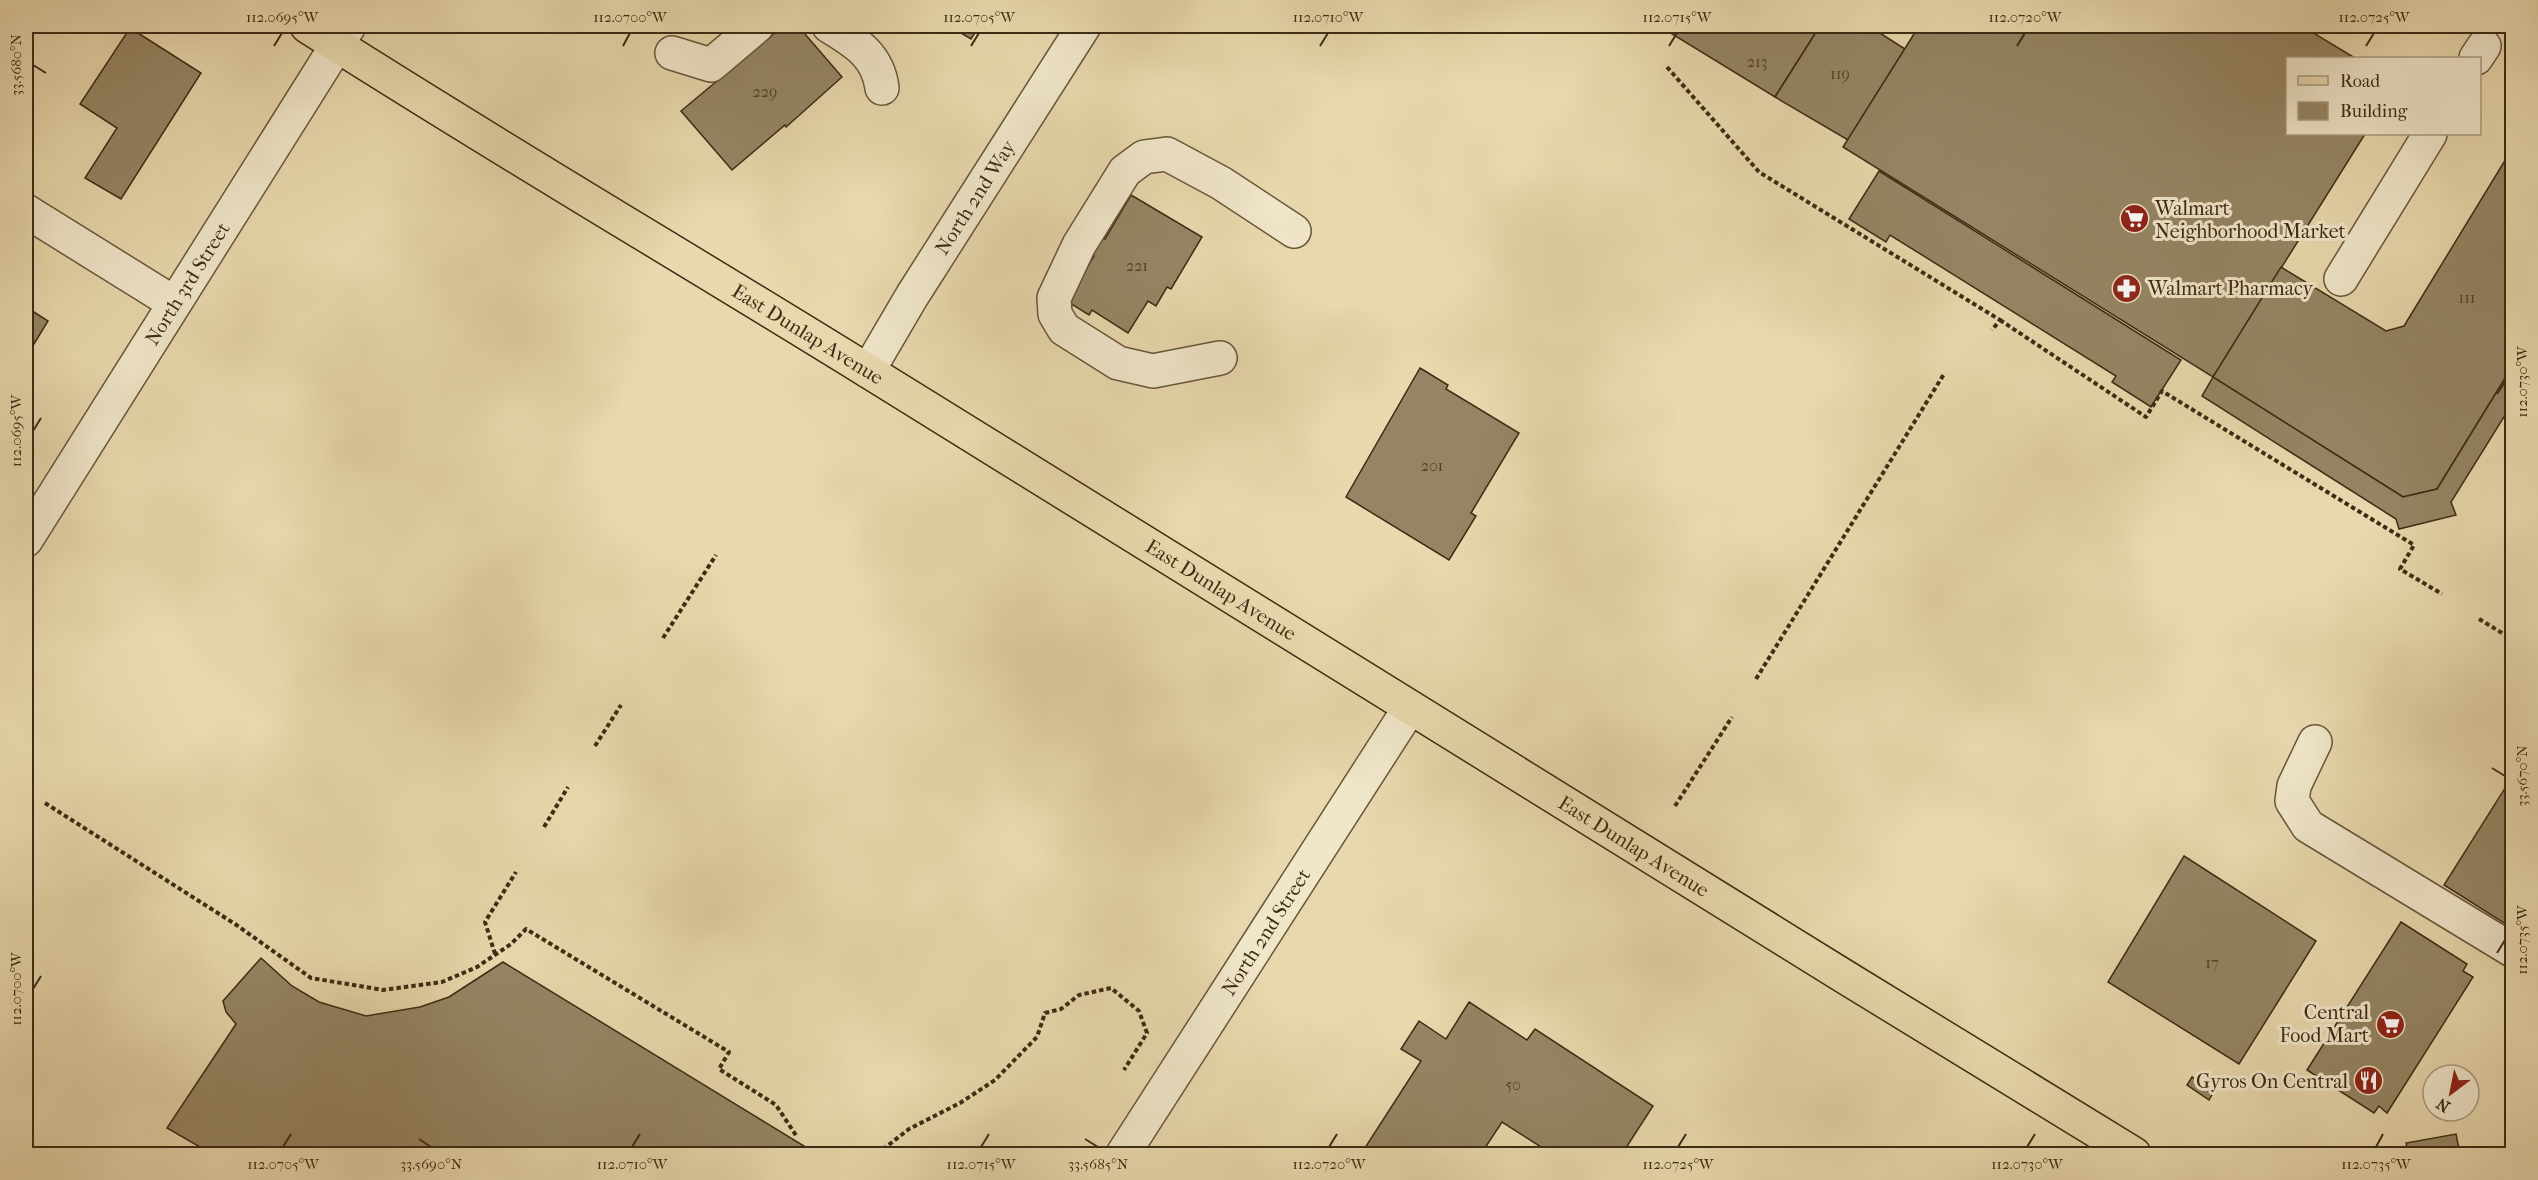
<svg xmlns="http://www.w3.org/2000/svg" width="2538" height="1180" viewBox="0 0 2538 1180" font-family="'IM FELL French Canon',serif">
  <rect width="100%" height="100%" fill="#e8d8ad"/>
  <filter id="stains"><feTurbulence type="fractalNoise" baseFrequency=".00333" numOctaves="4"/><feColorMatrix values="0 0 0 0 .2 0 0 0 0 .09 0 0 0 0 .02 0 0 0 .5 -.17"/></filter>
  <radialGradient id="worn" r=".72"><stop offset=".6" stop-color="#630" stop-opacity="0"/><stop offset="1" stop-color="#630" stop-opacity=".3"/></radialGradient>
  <!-- building -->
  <g fill="#958564" stroke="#3c2b14" stroke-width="1.5">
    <polygon points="783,26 798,26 842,77 786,127 785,125 732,170 681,111"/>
    <polygon points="949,26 979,26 971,39"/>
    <polygon points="1659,26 1820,26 1775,97"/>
    <polygon points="1820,26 1869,26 1905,49 1848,140 1775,97"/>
    <polygon points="1919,26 2302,26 2355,58 2288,58 2288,134 2365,134 2213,377 1843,147"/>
    <polygon points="130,28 201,73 121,199 85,178 117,128 80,104"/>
    <polygon points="2512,149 2512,367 2437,489 2403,497 2213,377 2281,267 2386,331 2404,326"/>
    <polygon points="1879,171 2181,360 2151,407 2112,382 2116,376 1890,235 1886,242 1849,219"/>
    <polygon points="1131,195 1202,237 1171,289 1167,287 1156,306 1148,301 1128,333 1092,310 1089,315 1065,300 1084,263 1088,266 1094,256 1087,252 1098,235 1105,239"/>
    <polygon points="26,307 48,321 26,357"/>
    <polygon points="2512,367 2512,404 2451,502 2456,515 2399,529 2396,519 2202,396 2213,377 2403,497 2437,489"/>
    <polygon points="1420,368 1448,385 1446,389 1519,433 1471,513 1476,516 1449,560 1346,497"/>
    <polygon points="2512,777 2512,928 2444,885"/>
    <polygon points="2184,856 2316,941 2239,1064 2108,982"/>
    <polygon points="2401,922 2467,964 2463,971 2473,977 2387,1113 2379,1106 2374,1113 2307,1070"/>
    <polygon points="261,958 292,986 319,1002 366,1016 420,1007 449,997 503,962 817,1154 212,1154 167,1128 236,1024 226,1012 223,1001"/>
    <polygon points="1469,1002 1527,1040 1535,1029 1653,1106 1622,1154 1552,1154 1502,1122 1481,1154 1361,1154 1421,1061 1401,1049 1419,1021 1446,1039"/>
    <polygon points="2192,1077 2214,1091 2209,1100 2187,1085"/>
    <polygon points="2456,1134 2460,1154 2408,1154 2406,1143"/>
  </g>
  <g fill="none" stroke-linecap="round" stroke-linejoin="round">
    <defs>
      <g id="minor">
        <path d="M829,26C855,42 878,55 882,88"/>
        <polyline points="672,53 711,65 757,26"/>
        <polyline points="2476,58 2484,46"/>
        <polyline points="26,211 174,303"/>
        <polyline points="2341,279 2430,134"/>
        <polyline points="1220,358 1153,371 1118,363 1064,329 1055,314 1054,298 1079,245 1125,171 1144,157 1167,154 1221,183 1294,231"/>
        <path id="s1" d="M868,371L912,296L1084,26"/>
        <path id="s2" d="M26,540L349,26"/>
        <polyline points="2315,742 2294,786 2292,801 2308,826 2512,950"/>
        <path id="s3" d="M1123,1154L1409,709"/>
      </g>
      <g id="major">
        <path id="s4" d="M307,26C491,144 681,255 868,371C1290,631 1710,896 2134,1154"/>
      </g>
    </defs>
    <!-- minor casing -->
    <use href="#minor" stroke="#67563a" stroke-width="36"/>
    <!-- major casing -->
    <use href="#major" stroke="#3c2b14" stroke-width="36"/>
    <!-- path -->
    <g stroke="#3c2b14" stroke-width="4" stroke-dasharray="4.5 3" stroke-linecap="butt">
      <polyline points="1667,67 1759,172 2000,320 1992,330"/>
      <polyline points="2000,320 2146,417 2162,391 2414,545 2400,569 2442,594"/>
      <polyline points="2479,619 2512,639"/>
      <polyline points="663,638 716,555"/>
      <polyline points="1756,679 1944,374"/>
      <polyline points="595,746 621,705"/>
      <polyline points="45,803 235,924 311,978 383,990 442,982 477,967 511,944 526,929 729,1052 719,1069 776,1105 797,1137"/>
      <polyline points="1675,806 1732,717"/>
      <polyline points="544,827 568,787"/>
      <polyline points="495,954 485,922 516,872"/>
      <polyline points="877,1154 909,1129 960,1103 995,1080 1037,1037 1045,1013 1061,1009 1079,995 1111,988 1139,1011 1147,1033 1124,1070"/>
    </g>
    <!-- minor -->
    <use href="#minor" stroke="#f0e6ca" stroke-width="33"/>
    <!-- major -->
    <use href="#major" stroke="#e8d8ad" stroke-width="33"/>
  </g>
  <!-- ticks -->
  <path fill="none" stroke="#3c2b14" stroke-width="2" d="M274,46L282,33M623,46L630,33M971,46L979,33M1320,46L1328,33M1669,46L1677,33M2017,46L2025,33M2366,46L2374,33M33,65L46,73M2497,394L2505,382M33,431L41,418M2492,768L2505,776M2497,953L2505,940M33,989L41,976M419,1139L431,1147M1085,1139L1098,1147M283,1147L291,1134M632,1147L640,1134M981,1147L989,1134M1329,1147L1337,1134M1678,1147L1686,1134M2027,1147L2035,1134M2376,1147L2383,1134"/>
  <!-- icons -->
  <defs>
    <symbol id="supermarket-disc" viewBox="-11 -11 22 22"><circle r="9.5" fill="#8f2418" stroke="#f0e6ca"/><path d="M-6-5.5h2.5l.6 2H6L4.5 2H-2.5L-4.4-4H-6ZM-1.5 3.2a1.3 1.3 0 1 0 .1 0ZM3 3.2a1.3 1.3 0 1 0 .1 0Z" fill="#fff"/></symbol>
    <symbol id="pharmacy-disc" viewBox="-11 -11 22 22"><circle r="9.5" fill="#8f2418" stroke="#f0e6ca"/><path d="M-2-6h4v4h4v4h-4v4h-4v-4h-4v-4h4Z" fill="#fff"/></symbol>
    <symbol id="restaurant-disc" viewBox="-11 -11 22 22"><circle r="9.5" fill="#8f2418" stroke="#f0e6ca"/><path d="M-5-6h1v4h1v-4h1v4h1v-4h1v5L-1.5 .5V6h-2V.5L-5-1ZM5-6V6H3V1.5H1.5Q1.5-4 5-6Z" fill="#fff"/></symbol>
  </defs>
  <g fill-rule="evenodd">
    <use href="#supermarket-disc" x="2118" y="202" width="33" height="33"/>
    <use href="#pharmacy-disc" x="2110" y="272" width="33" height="33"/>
    <use href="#supermarket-disc" x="2374" y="1008" width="33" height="33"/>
    <use href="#restaurant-disc" x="2352" y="1064" width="33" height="33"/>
  </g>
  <g text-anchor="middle" stroke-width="6" stroke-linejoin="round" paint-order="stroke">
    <!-- number labels -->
    <g font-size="16" fill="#524228">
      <text x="1757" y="67">213</text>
      <text x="1840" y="79">119</text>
      <text x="765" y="97">229</text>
      <text x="1137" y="271">221</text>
      <text x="2467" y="303">111</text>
      <text x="1432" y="471">201</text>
      <text x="2212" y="968">17</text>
      <text x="1513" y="1090">50</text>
    </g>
    <!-- street labels -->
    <g font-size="20" fill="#3c2b14" stroke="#f0e6ca">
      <text dy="7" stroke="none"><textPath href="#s1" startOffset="204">North 2nd Way</textPath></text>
      <text dy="7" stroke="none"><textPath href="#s2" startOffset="303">North 3rd Street</textPath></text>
      <text dy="7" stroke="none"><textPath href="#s4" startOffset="588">East Dunlap Avenue</textPath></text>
      <text dy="7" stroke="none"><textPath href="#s4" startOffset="1074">East Dunlap Avenue</textPath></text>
      <text dy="7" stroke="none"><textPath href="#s4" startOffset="1560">East Dunlap Avenue</textPath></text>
      <text dy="7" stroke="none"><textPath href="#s3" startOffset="264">North 2nd Street</textPath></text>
    </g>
    <!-- poi labels -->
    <g font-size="20" fill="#3c2b14" stroke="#f0e6ca" text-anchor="start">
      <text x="2155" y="215">Walmart<tspan x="2155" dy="23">Neighborhood Market</tspan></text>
      <text x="2148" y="295">Walmart Pharmacy</text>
      <text x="2369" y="1019" text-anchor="end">Central<tspan x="2369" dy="23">Food Mart</tspan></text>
      <text x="2348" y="1088" text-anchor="end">Gyros On Central</text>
    </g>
  </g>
  <!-- margin -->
  <rect width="2538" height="1180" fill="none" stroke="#e8d8ad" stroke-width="66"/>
  <!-- legend -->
  <rect x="2286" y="57" width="195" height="78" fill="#f0e6ca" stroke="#a89b81" stroke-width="1.5"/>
  <rect x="2298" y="76" width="30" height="9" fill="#e8d8ad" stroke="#a89b81" stroke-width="1.5"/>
  <text x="2340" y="87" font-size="18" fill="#3c2b14">Road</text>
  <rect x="2298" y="102" width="30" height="18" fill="#958564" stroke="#a89b81" stroke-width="1.5"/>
  <text x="2340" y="117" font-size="18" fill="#3c2b14">Building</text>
  <!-- north arrow -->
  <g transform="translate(2451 1093) rotate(212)"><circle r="28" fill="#f0e6ca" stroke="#a89b81" stroke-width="1.5"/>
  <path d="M0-4.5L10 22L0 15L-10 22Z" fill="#8f2418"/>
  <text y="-9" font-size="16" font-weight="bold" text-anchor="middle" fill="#3c2b14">N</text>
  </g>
  <rect x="33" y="33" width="2472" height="1114" fill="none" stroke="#3c2b14" stroke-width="2"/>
  <g font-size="15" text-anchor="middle" fill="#3c2b14">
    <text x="282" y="22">112.0695°W</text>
    <text x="630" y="22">112.0700°W</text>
    <text x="979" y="22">112.0705°W</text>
    <text x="1328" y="22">112.0710°W</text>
    <text x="1677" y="22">112.0715°W</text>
    <text x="2025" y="22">112.0720°W</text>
    <text x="2374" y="22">112.0725°W</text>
    <text transform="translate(16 65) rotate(-90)" y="5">33.5680°N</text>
    <text transform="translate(2522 382) rotate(-90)" y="5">112.0730°W</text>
    <text transform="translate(16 431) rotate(-90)" y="5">112.0695°W</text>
    <text transform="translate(2522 776) rotate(-90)" y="5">33.5670°N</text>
    <text transform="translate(2522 940) rotate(-90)" y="5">112.0735°W</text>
    <text transform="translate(16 989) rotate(-90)" y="5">112.0700°W</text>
    <text x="283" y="1169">112.0705°W</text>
    <text x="431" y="1169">33.5690°N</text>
    <text x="632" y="1169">112.0710°W</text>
    <text x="981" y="1169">112.0715°W</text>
    <text x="1098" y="1169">33.5685°N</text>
    <text x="1329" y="1169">112.0720°W</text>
    <text x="1678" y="1169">112.0725°W</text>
    <text x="2027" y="1169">112.0730°W</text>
    <text x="2376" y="1169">112.0735°W</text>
  </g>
  <rect width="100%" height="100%" filter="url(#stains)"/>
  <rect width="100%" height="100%" fill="url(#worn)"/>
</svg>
